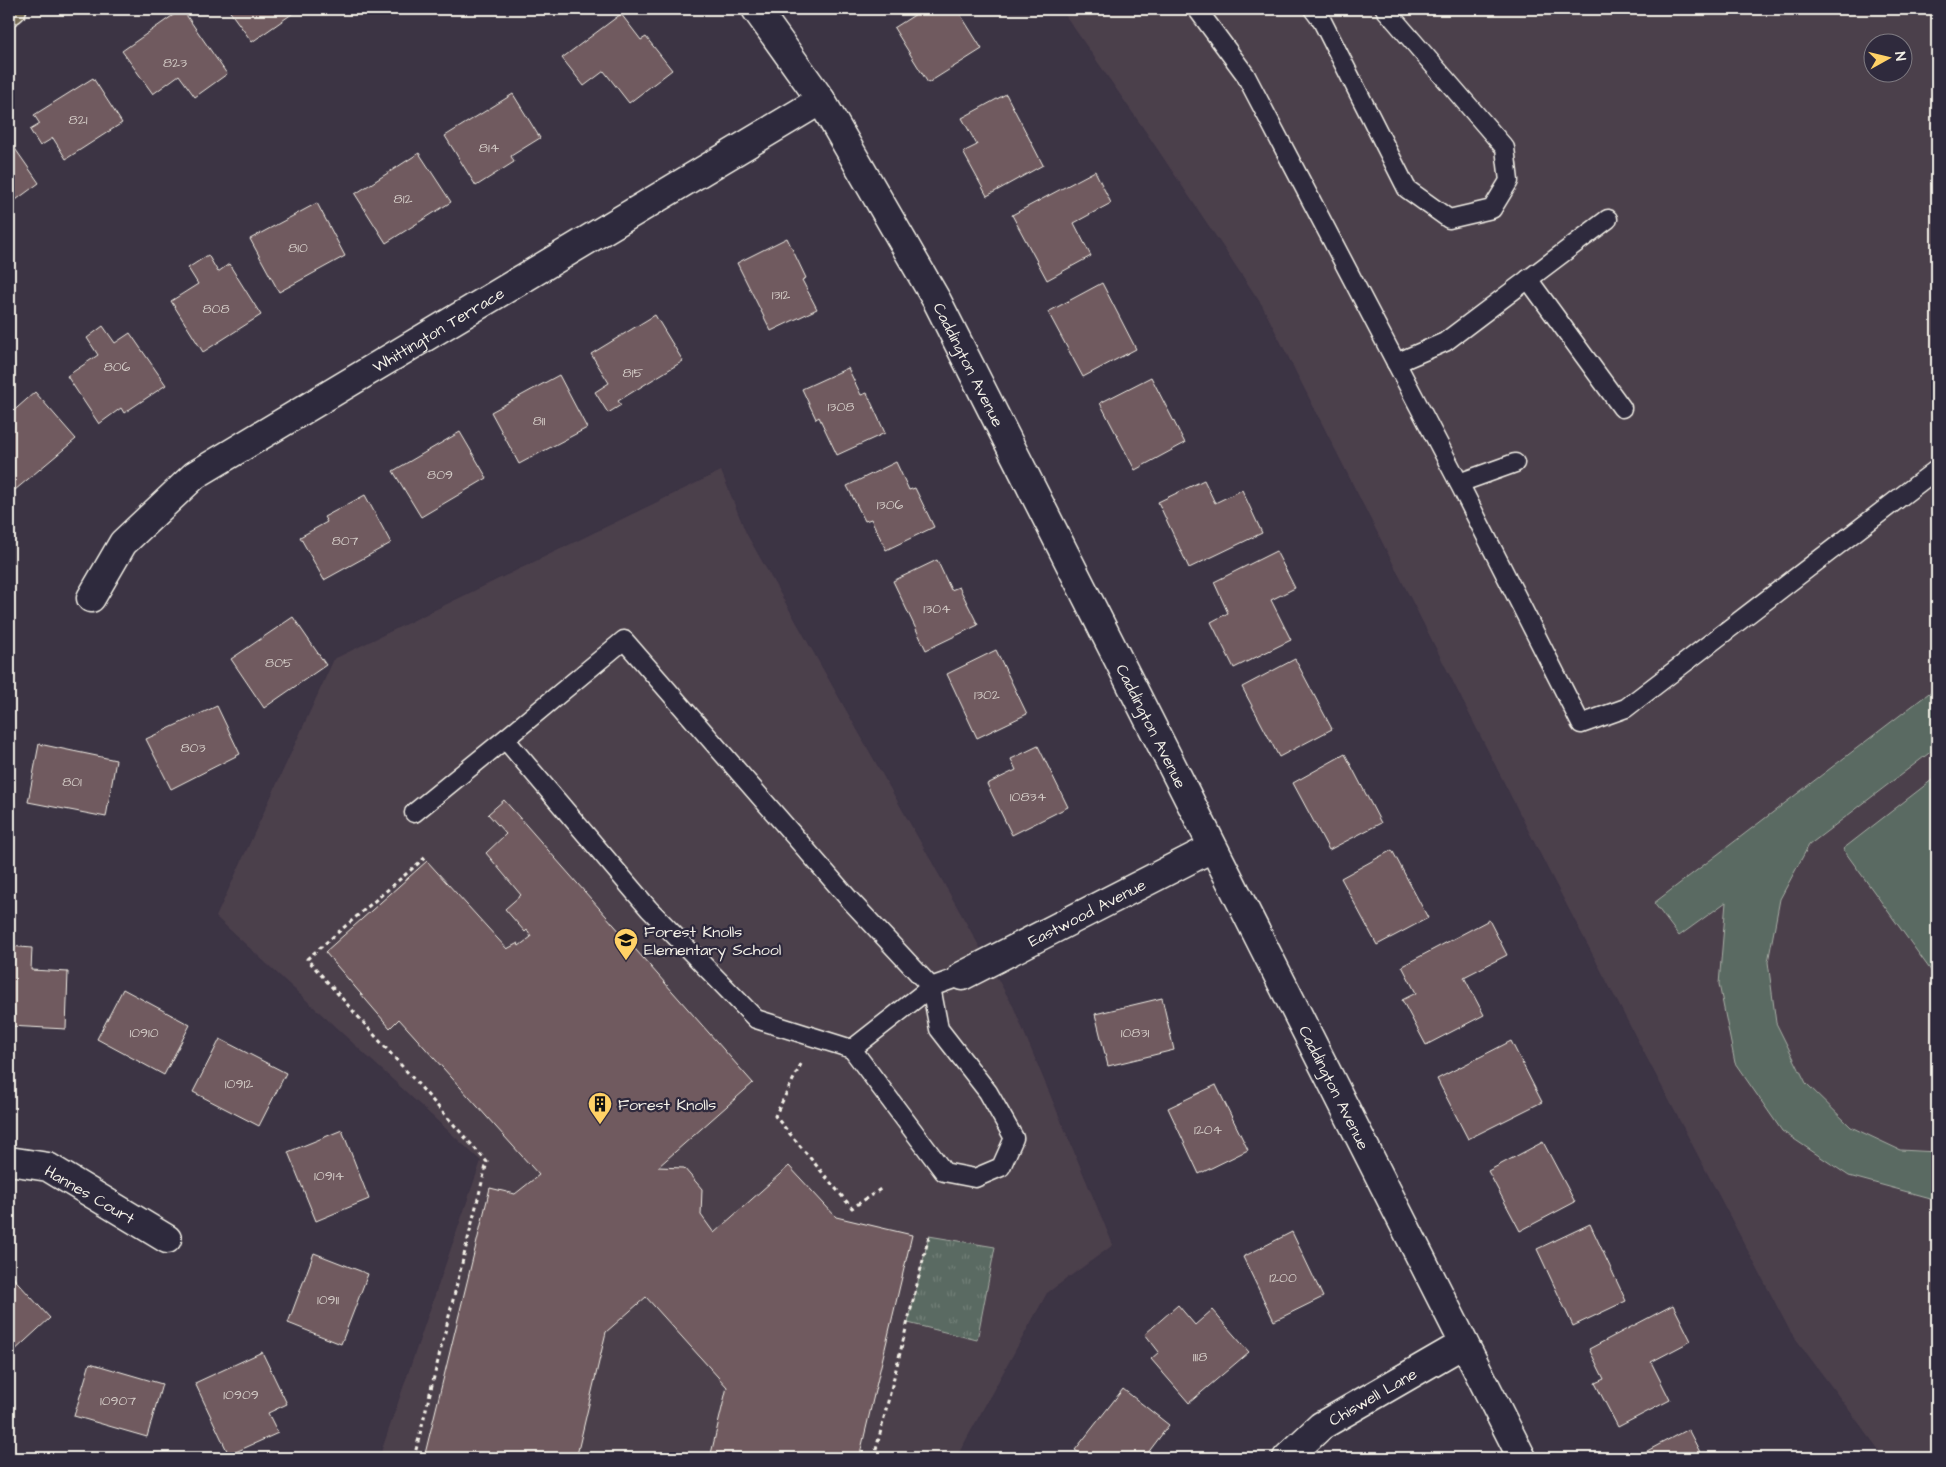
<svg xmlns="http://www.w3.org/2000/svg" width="1946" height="1467" viewBox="0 0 1946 1467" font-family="'Architects Daughter',sans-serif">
  <defs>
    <pattern id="park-tufts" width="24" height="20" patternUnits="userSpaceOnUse" patternTransform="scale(1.25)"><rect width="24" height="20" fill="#5a6a62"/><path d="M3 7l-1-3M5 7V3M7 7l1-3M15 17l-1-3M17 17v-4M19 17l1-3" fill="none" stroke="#728078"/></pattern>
  </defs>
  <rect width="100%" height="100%" fill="#3c3444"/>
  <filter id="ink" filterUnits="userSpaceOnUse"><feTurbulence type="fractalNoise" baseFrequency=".02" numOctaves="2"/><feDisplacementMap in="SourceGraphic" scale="10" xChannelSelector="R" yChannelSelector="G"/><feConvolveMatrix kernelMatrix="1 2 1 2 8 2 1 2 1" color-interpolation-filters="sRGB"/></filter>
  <g filter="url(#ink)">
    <!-- built -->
    <g fill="#4c3f4c" fill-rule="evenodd">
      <path d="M1061,9H1937V1458H1885L1790,1331L1550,873L1262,305L1146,132ZM1874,42H1904V72H1874Z"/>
      <polygon points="721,471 746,533 1013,1006 1113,1245 1047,1293 956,1458 379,1458 481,1161 216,917 334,659"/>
    </g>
    <!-- park -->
    <polygon fill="url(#park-tufts)" stroke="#a7aea5" points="929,1236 995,1247 977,1340 908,1323"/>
    <!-- pitch -->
    <g fill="#5a6a62" stroke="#a7aea5">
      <polygon points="1937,687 1937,747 1809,845 1780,899 1768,962 1776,1023 1806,1083 1851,1127 1900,1150 1937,1152 1937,1200 1849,1176 1782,1131 1735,1063 1719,984 1726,902 1679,936 1654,903"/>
      <polygon points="1937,776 1937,979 1843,849"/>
    </g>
    <!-- building -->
    <g fill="#705a5f" stroke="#f4f1e8">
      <polygon points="182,9 227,74 195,97 179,75 153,94 122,51"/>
      <polygon points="228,9 299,9 252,42"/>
      <polygon points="924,9 957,9 982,49 928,83 894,28"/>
      <polygon points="621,14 641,40 646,37 672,70 629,103 604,71 584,86 562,58"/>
      <polygon points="93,78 122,123 66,159 53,138 40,146 30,130 40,124 34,115"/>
      <polygon points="513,94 540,138 511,156 514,162 476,186 445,136"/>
      <polygon points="1006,94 1043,165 987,196 963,152 977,145 962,118"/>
      <polygon points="9,140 39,183 9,205"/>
      <polygon points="419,153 451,202 386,243 355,194"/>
      <polygon points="1095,171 1111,203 1074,223 1091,256 1047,280 1012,215"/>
      <polygon points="317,203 345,256 279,292 250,239"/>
      <polygon points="787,238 806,278 802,280 817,309 771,331 737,263"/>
      <polygon points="208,255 218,272 229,264 261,315 203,352 171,301 198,284 188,268"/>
      <polygon points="1102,283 1136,349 1083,377 1048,312"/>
      <polygon points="655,315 683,361 618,401 621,405 608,413 595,392 609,383 591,354"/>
      <polygon points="103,326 115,343 130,333 166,385 124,413 121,408 99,424 67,376 98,355 87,338"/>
      <polygon points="848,368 861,395 867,393 885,433 837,455 819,417 816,419 802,389"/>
      <polygon points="559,375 587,428 519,464 491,412"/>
      <polygon points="1151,377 1185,443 1135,470 1100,403"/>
      <polygon points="35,392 76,439 15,490 9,483 9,415"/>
      <polygon points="460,432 487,478 421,517 393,471"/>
      <polygon points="896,462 909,490 915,488 934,527 886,550 871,519 865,521 847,486"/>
      <polygon points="1204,480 1215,503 1242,490 1262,533 1189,568 1158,502"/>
      <polygon points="365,495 391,543 324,580 300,537 327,522 324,517"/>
      <polygon points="1276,551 1295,588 1271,600 1291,640 1234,668 1211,622 1228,613 1214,582"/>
      <polygon points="937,560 951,590 959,587 978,625 926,650 893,581"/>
      <polygon points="293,617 326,665 264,708 231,659"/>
      <polygon points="996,650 1027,714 977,738 947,674"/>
      <polygon points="1295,659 1332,729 1279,757 1242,687"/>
      <polygon points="217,706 240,754 171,789 146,739"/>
      <polygon points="39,744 116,760 106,817 28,802"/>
      <polygon points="1038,746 1068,807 1012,835 987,784 1016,770 1011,759"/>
      <polygon points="1345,754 1381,823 1329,850 1293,783"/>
      <polygon points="504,800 753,1083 658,1167 684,1168 702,1189 701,1215 714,1233 789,1166 836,1217 912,1235 859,1458 710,1458 727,1387 646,1297 606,1332 577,1455 589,1458 424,1458 490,1188 515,1194 539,1175 399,1019 390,1028 325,952 427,861 507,949 518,943 519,946 531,937 527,930 525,932 505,909 521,895 486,853 506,834 488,814"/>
      <polygon points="1392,850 1428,918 1377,945 1341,878"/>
      <polygon points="1489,920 1507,955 1464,977 1484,1015 1426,1045 1402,1000 1416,993 1402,966"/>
      <polygon points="9,946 32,948 31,970 68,972 66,1029 9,1026"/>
      <polygon points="123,989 190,1025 164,1075 97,1039"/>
      <polygon points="1162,998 1174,1050 1108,1066 1095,1014"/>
      <polygon points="220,1039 286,1073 259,1126 193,1092"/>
      <polygon points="1511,1041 1542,1102 1468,1139 1437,1079"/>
      <polygon points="1216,1085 1248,1150 1199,1174 1168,1108"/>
      <polygon points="342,1130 369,1199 316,1221 288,1152"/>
      <polygon points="1543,1142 1575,1202 1520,1231 1488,1171"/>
      <polygon points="1590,1224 1626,1301 1573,1326 1537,1249"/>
      <polygon points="1292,1232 1323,1297 1274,1321 1243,1257"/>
      <polygon points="314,1253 368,1274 341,1344 288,1323"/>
      <polygon points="9,1273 50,1318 12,1353 9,1349"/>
      <polygon points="1178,1305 1195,1325 1212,1310 1249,1352 1189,1403 1151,1359 1159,1352 1145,1334"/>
      <polygon points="1673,1305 1691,1341 1651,1362 1670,1400 1618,1427 1595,1383 1604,1379 1589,1349"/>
      <polygon points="262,1352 287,1404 268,1413 278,1433 229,1455 195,1383"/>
      <polygon points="90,1363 162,1384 147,1437 74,1416"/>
      <polygon points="1123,1389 1169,1425 1144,1458 1086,1458 1075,1450"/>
      <polygon points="1688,1429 1703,1458 1634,1458"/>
    </g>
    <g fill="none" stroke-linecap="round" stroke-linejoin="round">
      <defs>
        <g id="lane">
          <polyline points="1197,9 1245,74 1459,483 1581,724 1626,708 1937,469"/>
          <polyline points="1313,9 1322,21 1407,189 1449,219 1492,209 1509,181 1505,148 1385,9"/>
          <polyline points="1528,279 1622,408"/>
          <polyline points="1396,363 1445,342 1608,219"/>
          <polyline points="1459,483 1515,463"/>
          <polyline points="414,813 505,739 624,640 849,899 931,987 939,1029 988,1092 1014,1138 1001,1167 975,1178 944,1172 852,1049 756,1019 649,909 505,739"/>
          <polyline points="852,1049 931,987 962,976"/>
        </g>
        <g id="street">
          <path id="s1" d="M756,9L821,100L937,301L1522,1458"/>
          <path id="s2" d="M91,598L123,543L195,475L821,100"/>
          <path id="s3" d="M962,976L1212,848"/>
          <polyline points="9,1161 48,1167 167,1239"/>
          <path id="s4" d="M1287,1458L1321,1426L1463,1344"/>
        </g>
        <polyline id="primary" points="9,11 12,9"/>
      </defs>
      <!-- lane casing -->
      <use href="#lane" stroke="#f4f1e8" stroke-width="21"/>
      <!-- street casing -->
      <use href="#street" stroke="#f4f1e8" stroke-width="31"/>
      <!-- primary casing -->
      <use href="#primary" stroke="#f4f1e8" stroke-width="31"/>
      <!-- path -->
      <g stroke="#f4f1e8" stroke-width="3" stroke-dasharray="4 4" stroke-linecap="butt">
        <polyline points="801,1064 775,1116 852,1208 882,1188"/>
        <polyline points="414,1458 487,1162 307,959 427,856"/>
        <polyline points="874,1458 929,1236"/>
      </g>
      <!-- lane -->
      <use href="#lane" stroke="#2f2a3d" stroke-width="18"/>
      <!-- street -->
      <use href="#street" stroke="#2f2a3d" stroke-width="28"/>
      <!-- primary -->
      <use href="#primary" stroke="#756a55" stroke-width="28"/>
    </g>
  </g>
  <!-- icons -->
  <defs>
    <symbol id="school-pin" viewBox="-11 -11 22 30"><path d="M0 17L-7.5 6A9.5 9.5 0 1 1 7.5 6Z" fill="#ffd166" stroke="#2f2a3d"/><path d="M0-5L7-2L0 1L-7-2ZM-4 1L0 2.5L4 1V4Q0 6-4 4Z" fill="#111"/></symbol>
    <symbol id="building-pin" viewBox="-11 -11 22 30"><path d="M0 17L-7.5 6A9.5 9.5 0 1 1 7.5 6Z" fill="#ffd166" stroke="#2f2a3d"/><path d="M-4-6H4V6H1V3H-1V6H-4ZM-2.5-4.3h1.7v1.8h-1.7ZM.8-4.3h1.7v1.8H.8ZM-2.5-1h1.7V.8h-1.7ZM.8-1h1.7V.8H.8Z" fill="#111"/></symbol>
  </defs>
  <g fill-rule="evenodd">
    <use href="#school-pin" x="612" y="926" width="28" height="38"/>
    <use href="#building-pin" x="586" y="1090" width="28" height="38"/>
  </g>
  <g text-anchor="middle" stroke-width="4.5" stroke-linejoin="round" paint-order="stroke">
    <!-- number labels -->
    <g font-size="14" fill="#d3cbc6">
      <text x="175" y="67">823</text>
      <text x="78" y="124">821</text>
      <text x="489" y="152">814</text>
      <text x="403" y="203">812</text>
      <text x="298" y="252">810</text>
      <text x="781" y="299">1312</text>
      <text x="216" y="313">808</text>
      <text x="117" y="371">806</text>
      <text x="633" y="377">815</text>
      <text x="841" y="411">1308</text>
      <text x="539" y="425">811</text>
      <text x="440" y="479">809</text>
      <text x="890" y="509">1306</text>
      <text x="345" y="545">807</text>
      <text x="937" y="613">1304</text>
      <text x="279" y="667">805</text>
      <text x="987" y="699">1302</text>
      <text x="193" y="752">803</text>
      <text x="72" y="786">801</text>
      <text x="1028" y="801">10834</text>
      <text x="144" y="1037">10910</text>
      <text x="1135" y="1037">10831</text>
      <text x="239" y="1088">10912</text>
      <text x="1208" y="1134">1204</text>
      <text x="329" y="1180">10914</text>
      <text x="1283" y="1282">1200</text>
      <text x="328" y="1304">10911</text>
      <text x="1200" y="1361">1118</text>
      <text x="241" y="1399">10909</text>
      <text x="118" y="1405">10907</text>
    </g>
    <!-- street labels -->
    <g font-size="16" fill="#f4f1e8" stroke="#2f2a3d">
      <text dy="6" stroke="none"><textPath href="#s2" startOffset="446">Whittington Terrace</textPath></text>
      <text dy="6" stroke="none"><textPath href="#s1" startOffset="415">Caddington Avenue</textPath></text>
      <text dy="6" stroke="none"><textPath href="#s1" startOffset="820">Caddington Avenue</textPath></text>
      <text dy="6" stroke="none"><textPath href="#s3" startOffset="140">Eastwood Avenue</textPath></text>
      <text dy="6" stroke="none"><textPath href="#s1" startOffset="1225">Caddington Avenue</textPath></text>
      <text transform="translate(90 1194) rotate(30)" y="6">Hannes Court</text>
      <text dy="6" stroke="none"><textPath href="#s4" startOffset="106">Chiswell Lane</textPath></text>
    </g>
    <!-- poi labels -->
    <g font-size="16" fill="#f4f1e8" stroke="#2f2a3d" text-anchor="start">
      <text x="644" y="937">Forest Knolls<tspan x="644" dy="18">Elementary School</tspan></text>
      <text x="618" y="1110">Forest Knolls</text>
    </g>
  </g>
  <!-- margin -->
  <rect width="1946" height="1467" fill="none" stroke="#2f2a3d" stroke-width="30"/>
  <rect x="15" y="15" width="1916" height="1437" fill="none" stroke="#f4f1e8" stroke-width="2" filter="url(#ink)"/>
  <!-- north arrow -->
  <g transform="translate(1888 58) rotate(82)"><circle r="24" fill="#2f2a3d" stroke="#7e7a81"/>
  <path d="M0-4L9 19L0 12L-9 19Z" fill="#ffd166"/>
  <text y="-8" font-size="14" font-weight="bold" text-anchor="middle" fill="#f4f1e8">N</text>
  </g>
</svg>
